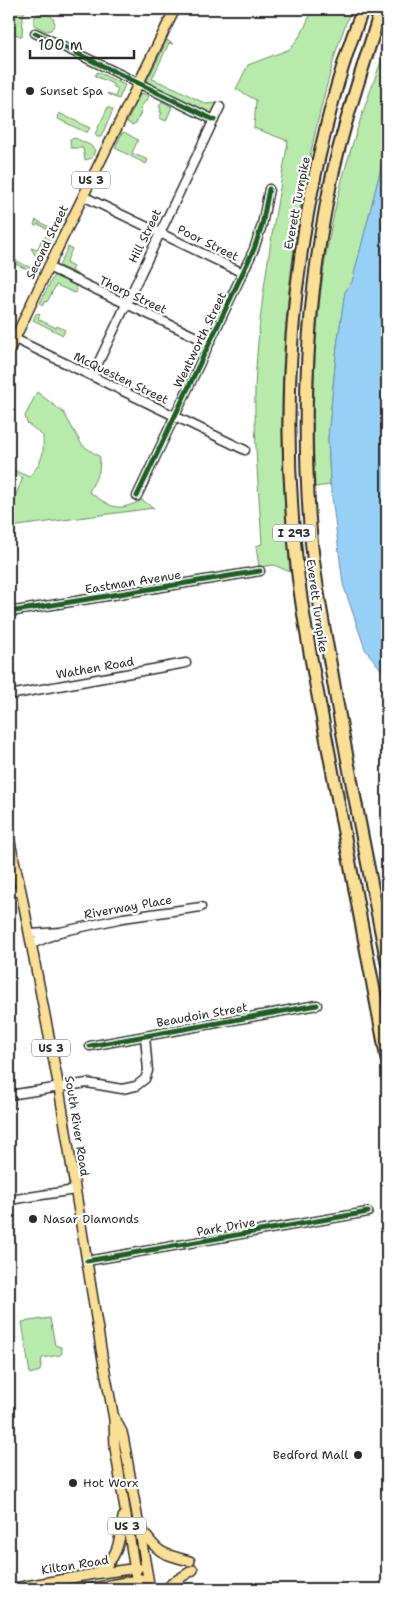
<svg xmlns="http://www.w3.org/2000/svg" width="396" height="1598" viewBox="0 0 396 1598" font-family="'Shantell Sans',sans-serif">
  <rect width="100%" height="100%" fill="#fff"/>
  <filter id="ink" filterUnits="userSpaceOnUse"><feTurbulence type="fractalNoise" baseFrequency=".02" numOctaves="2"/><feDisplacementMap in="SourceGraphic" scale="10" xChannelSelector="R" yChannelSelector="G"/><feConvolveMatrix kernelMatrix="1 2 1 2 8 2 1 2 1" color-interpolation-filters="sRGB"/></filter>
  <g filter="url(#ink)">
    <!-- green -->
    <g fill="#b8ebab" stroke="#728b6b">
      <polygon points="12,9 26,9 23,15 22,37 9,31 9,24 12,22"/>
      <path d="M308,9H351C344,29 336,49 331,70C301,177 284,291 282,402C281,459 285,515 290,572L274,565L259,567L256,546L262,544C259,493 254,441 255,389C258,305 274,224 288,141L254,128L256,100L236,89L248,65L290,49L302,33L312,11Z"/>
      <path d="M40,12H46L53,18L55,24L51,30L46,31L34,25C33,19 35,15 40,12Z"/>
      <polygon points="167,40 173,44 169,43 152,79 175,88 206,104 217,103 211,114 150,85 147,81"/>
      <path d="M387,46V155L381,168L352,283L345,292L337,346L328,438L330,485L315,487C311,402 314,307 332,223C344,163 365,104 387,46Z"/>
      <polygon points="97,72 125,85 119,99 107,94 108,93 115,97 118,89 113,86 113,84 95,76"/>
      <polygon points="141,93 149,95 147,101 145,101 140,109 142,110 136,123 132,125 127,122"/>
      <polygon points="162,101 172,107 166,121 159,118 162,113 160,112 161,108 159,107"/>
      <polygon points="108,107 113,110 101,137 97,137 95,134"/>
      <polygon points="59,113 90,128 87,132 85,132 58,119"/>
      <polygon points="124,132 138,140 132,153 148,160 146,164 115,148 122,133"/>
      <polygon points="75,138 90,145 95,150 92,158 85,160 83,148 71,148 70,139"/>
      <polygon points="58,216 62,217 42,258 35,255 31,248 37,250 43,237 45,238 49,230 38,224 36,226 34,225 36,220 51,228"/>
      <polygon points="68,247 72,249 66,263 73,267 71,270 78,275 59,266"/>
      <polygon points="9,257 33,269 35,263 39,268 39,272 36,271 34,275 29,270 9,261"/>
      <polygon points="54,275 75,285 77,290 75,293 56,285 47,302 46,301 42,306 40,303"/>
      <polygon points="39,313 40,314 38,319 56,328 57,326 65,330 63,335 33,320 36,314"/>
      <path d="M37,392L64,413L82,445L100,457L99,472L89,492C112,507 116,513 142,500L154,508L10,527L9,510L23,478L16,475L11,481V473L9,472V468L29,477C42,462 44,456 43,436L27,423L25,416Z"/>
      <polygon points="50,1318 55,1345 61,1347 62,1353 60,1355 42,1358 40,1371 30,1374 22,1322"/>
    </g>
    <!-- water -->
    <polygon fill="#97d0f7" stroke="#6c8ea5" points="387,155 387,677 365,649 343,584 330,481 328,438 337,346 345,292 352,282 381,168"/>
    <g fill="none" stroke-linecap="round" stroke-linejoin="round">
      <defs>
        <g id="minor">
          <polyline points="35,33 214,120"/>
          <polyline points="83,196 243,273"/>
          <polyline points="48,267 209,343"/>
          <polyline points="15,339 245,450"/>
          <polyline points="92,376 220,107"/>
          <polyline points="137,496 254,249 262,225 269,189"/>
          <polyline points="9,612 260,571"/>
          <polyline points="9,695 186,663"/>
          <polyline points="9,893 21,891"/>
          <polyline points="30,934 60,932 123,918 201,907"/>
          <polyline points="32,944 56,934"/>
          <polyline points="90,1046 317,1005"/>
          <polyline points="9,1095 87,1083 122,1089 136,1086 145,1079 148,1071 145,1036"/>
          <polyline points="9,1200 75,1190"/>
          <polyline points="87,1261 368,1212"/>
        </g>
        <g id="major">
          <polyline points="9,351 49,266 175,9"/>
          <polyline points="9,838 21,891 59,1088 102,1355 114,1419 115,1448 138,1589"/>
          <polyline points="115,1419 122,1432 124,1441 150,1589"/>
          <path d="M141,1528C157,1553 162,1554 190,1561"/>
          <path d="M97,1572C118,1561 120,1539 123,1517"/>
          <polyline points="9,1589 94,1574 138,1568"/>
          <polyline points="88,1589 142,1579"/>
          <polyline points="167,1589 172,1583 193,1570"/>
        </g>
        <g id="highway">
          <path d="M363,9C347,49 335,90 325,132C290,271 281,415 296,557C302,616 314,674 325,732C345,841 367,950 387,1059"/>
          <path d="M381,9C362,72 339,136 327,201C306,308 302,418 310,526C314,579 325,632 334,685C350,778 369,870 387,962"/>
        </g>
      </defs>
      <!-- minor casing -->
      <use href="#minor" stroke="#2b2b2b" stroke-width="11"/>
      <!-- major casing -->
      <use href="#major" stroke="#2b2b2b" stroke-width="12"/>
      <!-- highway casing -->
      <use href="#highway" stroke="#2b2b2b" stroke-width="15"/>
      <!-- minor -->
      <use href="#minor" stroke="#fff" stroke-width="8"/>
      <!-- major -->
      <use href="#major" stroke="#fbdf96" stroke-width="9"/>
      <!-- highway -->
      <use href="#highway" stroke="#fbdf96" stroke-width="11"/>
      <defs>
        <g id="cycleway">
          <polyline points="35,33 214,120"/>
          <polyline points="137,496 254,249 262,225 269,189"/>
          <polyline points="9,612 260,571"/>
          <polyline points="90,1046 317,1005"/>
          <polyline points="87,1261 368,1212"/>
        </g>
      </defs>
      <!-- cycleway casing -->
      <use href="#cycleway" stroke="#fff" stroke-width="8"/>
      <!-- cycleway -->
      <use href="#cycleway" stroke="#1b5e20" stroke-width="5"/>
    </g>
  </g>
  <!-- markers -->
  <g fill="#2b2b2b" stroke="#fff" stroke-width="2">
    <circle cx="30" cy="91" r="5"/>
    <circle cx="33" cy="1219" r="5"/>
    <circle cx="358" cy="1455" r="5"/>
    <circle cx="73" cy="1483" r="5"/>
  </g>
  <g text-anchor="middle" stroke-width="4.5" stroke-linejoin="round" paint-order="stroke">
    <!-- shield labels -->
    <g fill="#fff" stroke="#6b6b6b" stroke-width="1">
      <rect x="72" y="171.5" width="38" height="17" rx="4"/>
      <rect x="273" y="524.5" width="42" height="17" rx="4"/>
      <rect x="32" y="1039.5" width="38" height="17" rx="4"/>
      <rect x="108" y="1517.5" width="38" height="17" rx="4"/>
    </g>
    <g font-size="11" font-weight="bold" fill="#2b2b2b">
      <text x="91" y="184">US 3</text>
      <text x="294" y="537">I 293</text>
      <text x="51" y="1052">US 3</text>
      <text x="127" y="1530">US 3</text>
    </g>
    <!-- poi labels -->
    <g font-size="12" fill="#2b2b2b" stroke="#fff" text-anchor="start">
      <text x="40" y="95">Sunset Spa</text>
      <text x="43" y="1223">Nasar Diamonds</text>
      <text x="348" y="1459" text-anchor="end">Bedford Mall</text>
      <text x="83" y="1487">Hot Worx</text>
    </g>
    <!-- street labels -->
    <g font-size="12" fill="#2b2b2b" stroke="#fff">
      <text transform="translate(297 203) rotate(-79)" y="4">Everett Turnpike</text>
      <text transform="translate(145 236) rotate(-64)" y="4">Hill Street</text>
      <text transform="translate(47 242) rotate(-64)" y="4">Second Street</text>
      <text transform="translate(208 243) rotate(26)" y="4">Poor Street</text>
      <text transform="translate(133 295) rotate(25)" y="4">Thorp Street</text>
      <text transform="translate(200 340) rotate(-64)" y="4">Wentworth Street</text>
      <text transform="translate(121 378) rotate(26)" y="4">McQuesten Street</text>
      <text transform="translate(133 582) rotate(-9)" y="4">Eastman Avenue</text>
      <text transform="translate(317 606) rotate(82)" y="4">Everett Turnpike</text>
      <text transform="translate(95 668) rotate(-10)" y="4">Wathen Road</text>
      <text transform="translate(128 907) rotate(-10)" y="4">Riverway Place</text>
      <text transform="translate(202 1015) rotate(-10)" y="4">Beaudoin Street</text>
      <text transform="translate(77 1126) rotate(81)" y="4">South River Road</text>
      <text transform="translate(226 1227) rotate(-10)" y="4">Park Drive</text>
      <text transform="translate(75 1565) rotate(-9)" y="4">Kilton Road</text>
    </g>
  </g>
  <!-- margin -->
  <rect width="396" height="1598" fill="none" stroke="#fff" stroke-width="30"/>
  <rect x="15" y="15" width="366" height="1568" fill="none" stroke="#2b2b2b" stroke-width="2" filter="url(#ink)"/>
  <!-- scale -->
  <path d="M30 50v8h104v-8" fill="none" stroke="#2b2b2b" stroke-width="2.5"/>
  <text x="38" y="50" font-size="15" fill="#2b2b2b" stroke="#ffffff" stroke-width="4" paint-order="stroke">100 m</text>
</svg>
